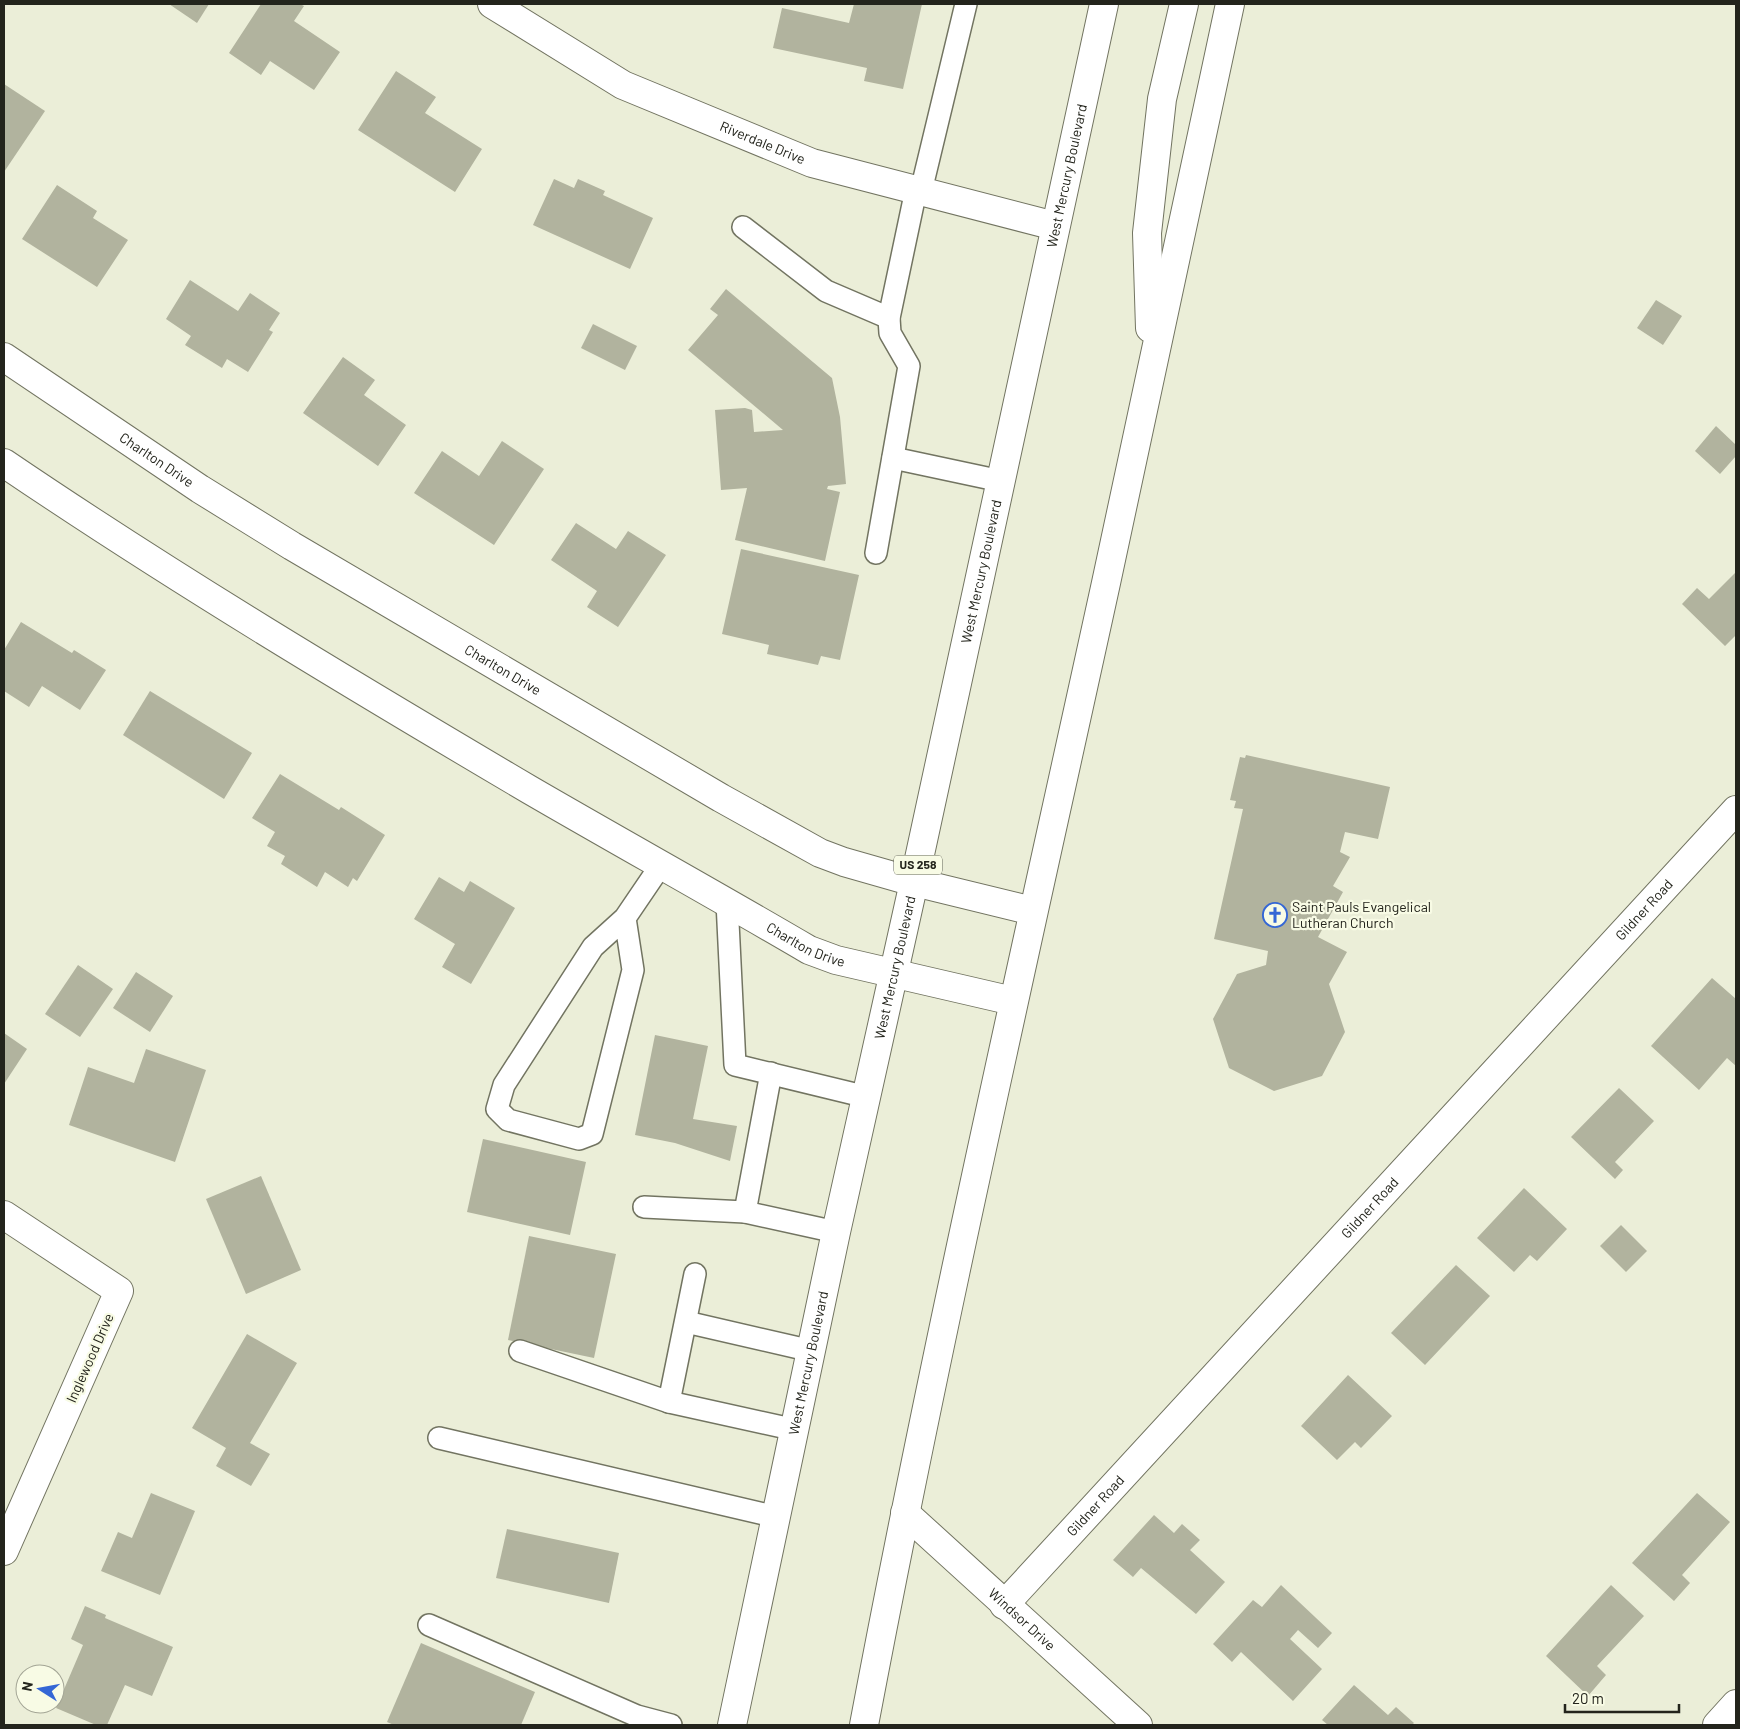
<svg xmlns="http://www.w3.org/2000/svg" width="1740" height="1729" viewBox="0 0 1740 1729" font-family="Barlow,sans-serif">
  <rect width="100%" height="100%" fill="#ebeed8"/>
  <!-- building -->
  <g fill="#b1b39e">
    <polygon points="169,4 209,4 197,23"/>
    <polygon points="261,4 300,4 304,6 294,21 340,52 314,90 270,61 261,75 229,53"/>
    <polygon points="854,4 922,4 903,89 864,81 867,68 773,48 782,8 849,23"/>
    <polygon points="396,71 436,97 425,113 482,149 455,192 358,130"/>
    <polygon points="4,84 45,111 4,172"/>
    <polygon points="554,179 574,188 578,179 605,191 603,195 653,218 630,269 533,225"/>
    <polygon points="57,185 97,211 93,218 128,240 97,287 22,239"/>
    <polygon points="190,280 238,311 250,293 280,313 269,330 273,332 248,372 227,359 222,368 185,345 191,336 166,319"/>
    <polygon points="726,289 832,378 840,417 846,484 828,486 827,489 840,492 825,561 735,540 747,488 721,490 715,410 745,408 752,410 754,432 783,430 688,350 718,315 710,309"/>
    <polygon points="1656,300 1682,316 1663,345 1637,328"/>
    <polygon points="593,324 637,346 625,370 581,348"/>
    <polygon points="343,357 375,380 364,395 406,425 378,466 303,413"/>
    <polygon points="1716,426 1736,445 1736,456 1720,474 1695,451"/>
    <polygon points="502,441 544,469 494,545 414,493 442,451 479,476"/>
    <polygon points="576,523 616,549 628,531 666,555 618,627 587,607 597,591 551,560"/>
    <polygon points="741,549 859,575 840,660 821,656 818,665 767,654 769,645 722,634"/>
    <polygon points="1736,572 1736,635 1725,646 1682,604 1697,588 1709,599"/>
    <polygon points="21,622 72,653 74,650 106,670 80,710 42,686 29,707 4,691 4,650"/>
    <polygon points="150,691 252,753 224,799 123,735"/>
    <polygon points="1246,755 1390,787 1378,839 1345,832 1340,852 1350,857 1333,886 1343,892 1318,937 1347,952 1329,984 1345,1032 1322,1076 1274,1091 1229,1068 1213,1019 1237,974 1266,965 1268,951 1214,939 1243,809 1234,808 1236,801 1230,800 1240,757 1245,758"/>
    <polygon points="280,774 339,810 341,807 385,835 357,881 353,878 348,887 325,872 317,887 281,864 285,856 267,846 275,832 252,818"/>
    <polygon points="439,877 464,892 470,881 515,908 471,984 442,967 455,944 414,919"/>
    <polygon points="78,965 113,989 80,1037 45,1014"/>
    <polygon points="136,972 173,996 150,1032 113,1008"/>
    <polygon points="1712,978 1736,999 1736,1066 1727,1058 1699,1090 1651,1046"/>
    <polygon points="4,1033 27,1049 4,1084"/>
    <polygon points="655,1035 708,1046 693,1119 737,1126 730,1161 675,1143 635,1135"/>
    <polygon points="146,1049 206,1070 175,1162 69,1125 88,1067 134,1083"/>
    <polygon points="1619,1088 1654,1121 1615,1162 1623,1170 1615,1179 1571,1137"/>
    <polygon points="483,1139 586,1162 570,1235 467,1212"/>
    <polygon points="261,1176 301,1270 246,1294 206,1199"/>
    <polygon points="1524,1188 1567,1229 1537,1261 1530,1255 1514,1272 1477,1238"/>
    <polygon points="1621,1225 1647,1251 1626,1272 1600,1246"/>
    <polygon points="529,1236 616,1254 594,1358 508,1340"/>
    <polygon points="1456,1265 1490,1296 1425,1365 1391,1333"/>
    <polygon points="247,1334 297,1363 250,1443 270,1454 251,1486 216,1466 226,1448 192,1428"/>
    <polygon points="1348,1375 1392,1416 1361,1448 1355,1442 1337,1460 1301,1426"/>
    <polygon points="151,1493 195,1511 160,1595 101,1571 118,1532 132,1538"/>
    <polygon points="1697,1493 1730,1522 1682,1575 1690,1583 1674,1601 1632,1563"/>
    <polygon points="1154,1515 1174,1533 1182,1524 1200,1540 1190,1550 1225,1582 1196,1614 1141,1568 1133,1577 1113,1560"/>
    <polygon points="507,1529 619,1553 609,1603 496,1578"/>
    <polygon points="1281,1585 1332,1633 1318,1648 1298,1630 1290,1639 1322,1669 1293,1701 1241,1652 1232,1662 1213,1644 1253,1600 1262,1607"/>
    <polygon points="1611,1585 1644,1616 1597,1666 1606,1675 1588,1696 1546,1656"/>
    <polygon points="85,1606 106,1615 105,1618 173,1647 152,1696 125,1685 107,1725 96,1725 56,1708 83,1645 71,1639"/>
    <polygon points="421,1643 535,1692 521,1725 394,1725 387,1722"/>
    <polygon points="1354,1685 1388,1715 1396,1707 1414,1723 1412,1725 1328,1725 1322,1720"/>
  </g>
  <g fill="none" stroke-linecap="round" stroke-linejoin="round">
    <defs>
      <g id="service">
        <polyline points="921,191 966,4"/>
        <polyline points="743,227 826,291 889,318"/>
        <polyline points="893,458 1001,481"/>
        <polyline points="876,553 909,366 890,333 889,318 916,190"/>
        <polyline points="727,902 735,1065 867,1097"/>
        <polyline points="625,918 633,970 592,1134 579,1139 508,1120 497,1109 504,1085 593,947 625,918 661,865"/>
        <polyline points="771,1073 745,1212 836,1232"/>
        <polyline points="644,1207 745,1212"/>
        <polyline points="686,1322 812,1351"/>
        <polyline points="520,1351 669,1402 796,1430"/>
        <polyline points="669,1402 695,1274"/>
        <polyline points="439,1438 777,1517"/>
        <polyline points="429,1625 637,1716 671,1725"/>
      </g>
      <g id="minor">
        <path id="s1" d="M492,4L623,85L812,163L1055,226"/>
        <path id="s2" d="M4,357L200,489L292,546L721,798L820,853L844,862L914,882L1033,911"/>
        <path id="s3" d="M4,463C175,579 352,685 530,790C623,844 717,896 809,950L836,960L1013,1001"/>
        <polyline points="4,1215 119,1291 4,1551"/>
        <path id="s4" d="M905,1513L1138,1725"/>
        <path id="s5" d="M1004,1605L1736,810"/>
        <polyline points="1717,1725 1736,1704"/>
      </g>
      <g id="primary">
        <polyline points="1150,328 1147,233 1162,99 1184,4"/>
        <path id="s6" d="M732,1725L836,1232L914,882L1104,4"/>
        <path d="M864,1725C936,1343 1023,963 1106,583C1148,390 1189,197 1230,4"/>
      </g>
    </defs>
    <!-- service casing -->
    <use href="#service" stroke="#727461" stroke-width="24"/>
    <!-- minor casing -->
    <use href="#minor" stroke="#727461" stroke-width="30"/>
    <!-- primary casing -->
    <use href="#primary" stroke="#727461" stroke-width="30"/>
    <!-- service -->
    <use href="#service" stroke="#fff" stroke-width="21"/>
    <!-- minor -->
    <use href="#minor" stroke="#fff" stroke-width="28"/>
    <!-- primary -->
    <use href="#primary" stroke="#fff" stroke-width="28"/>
  </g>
  <!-- icons -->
  <defs>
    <symbol id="church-ring" viewBox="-11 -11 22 22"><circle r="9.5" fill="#f8fbe5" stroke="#3466d5" stroke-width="1.5"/><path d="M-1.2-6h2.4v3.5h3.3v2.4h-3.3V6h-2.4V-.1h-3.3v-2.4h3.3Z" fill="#3466d5"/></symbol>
  </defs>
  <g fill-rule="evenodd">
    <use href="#church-ring" x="1261" y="901" width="28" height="28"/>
  </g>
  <g text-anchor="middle" stroke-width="4.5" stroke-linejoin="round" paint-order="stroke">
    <!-- shield labels -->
    <rect fill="#f8fbe5" stroke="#636458" stroke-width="1" x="894" y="855.5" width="48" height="19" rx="4"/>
    <g font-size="12" font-weight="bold" fill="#23241c">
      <text x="918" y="869">US 258</text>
    </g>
    <!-- street labels -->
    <g font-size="14" fill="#23241c" stroke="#f8fbe5">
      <text dy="5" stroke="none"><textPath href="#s1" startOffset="305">Riverdale Drive</textPath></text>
      <text dy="5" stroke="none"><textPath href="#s6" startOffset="1585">West Mercury Boulevard</textPath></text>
      <text dy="5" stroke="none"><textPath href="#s2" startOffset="184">Charlton Drive</textPath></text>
      <text dy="5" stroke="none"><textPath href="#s6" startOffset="1180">West Mercury Boulevard</textPath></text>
      <text dy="5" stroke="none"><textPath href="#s2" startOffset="589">Charlton Drive</textPath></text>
      <text dy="5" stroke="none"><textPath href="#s5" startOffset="945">Gildner Road</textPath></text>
      <text dy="5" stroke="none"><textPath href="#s3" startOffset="936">Charlton Drive</textPath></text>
      <text dy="5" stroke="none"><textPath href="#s6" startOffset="775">West Mercury Boulevard</textPath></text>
      <text dy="5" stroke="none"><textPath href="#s5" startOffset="540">Gildner Road</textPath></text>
      <text transform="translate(90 1358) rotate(-66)" y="5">Inglewood Drive</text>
      <text dy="5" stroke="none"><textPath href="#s6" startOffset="370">West Mercury Boulevard</textPath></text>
      <text dy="5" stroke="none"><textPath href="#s5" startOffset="135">Gildner Road</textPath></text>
      <text dy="5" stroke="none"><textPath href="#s4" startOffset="158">Windsor Drive</textPath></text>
    </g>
    <!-- poi labels -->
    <g font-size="14" fill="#23241c" stroke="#f8fbe5" text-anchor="start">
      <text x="1292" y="912">Saint Pauls Evangelical<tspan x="1292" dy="16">Lutheran Church</tspan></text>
    </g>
  </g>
  <!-- border -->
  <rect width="1740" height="1729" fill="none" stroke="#23241c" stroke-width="10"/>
  <!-- north arrow -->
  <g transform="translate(40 1689) rotate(281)"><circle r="24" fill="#f8fbe5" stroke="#a3a595"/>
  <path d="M0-4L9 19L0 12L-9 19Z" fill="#3466d5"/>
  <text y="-8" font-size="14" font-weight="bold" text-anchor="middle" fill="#23241c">N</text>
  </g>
  <!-- scale -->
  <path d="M1565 1704v8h114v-8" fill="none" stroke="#23241c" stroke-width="2.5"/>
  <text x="1572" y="1704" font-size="15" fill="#23241c" stroke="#f8fbe5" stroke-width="4" paint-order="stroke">20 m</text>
</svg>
